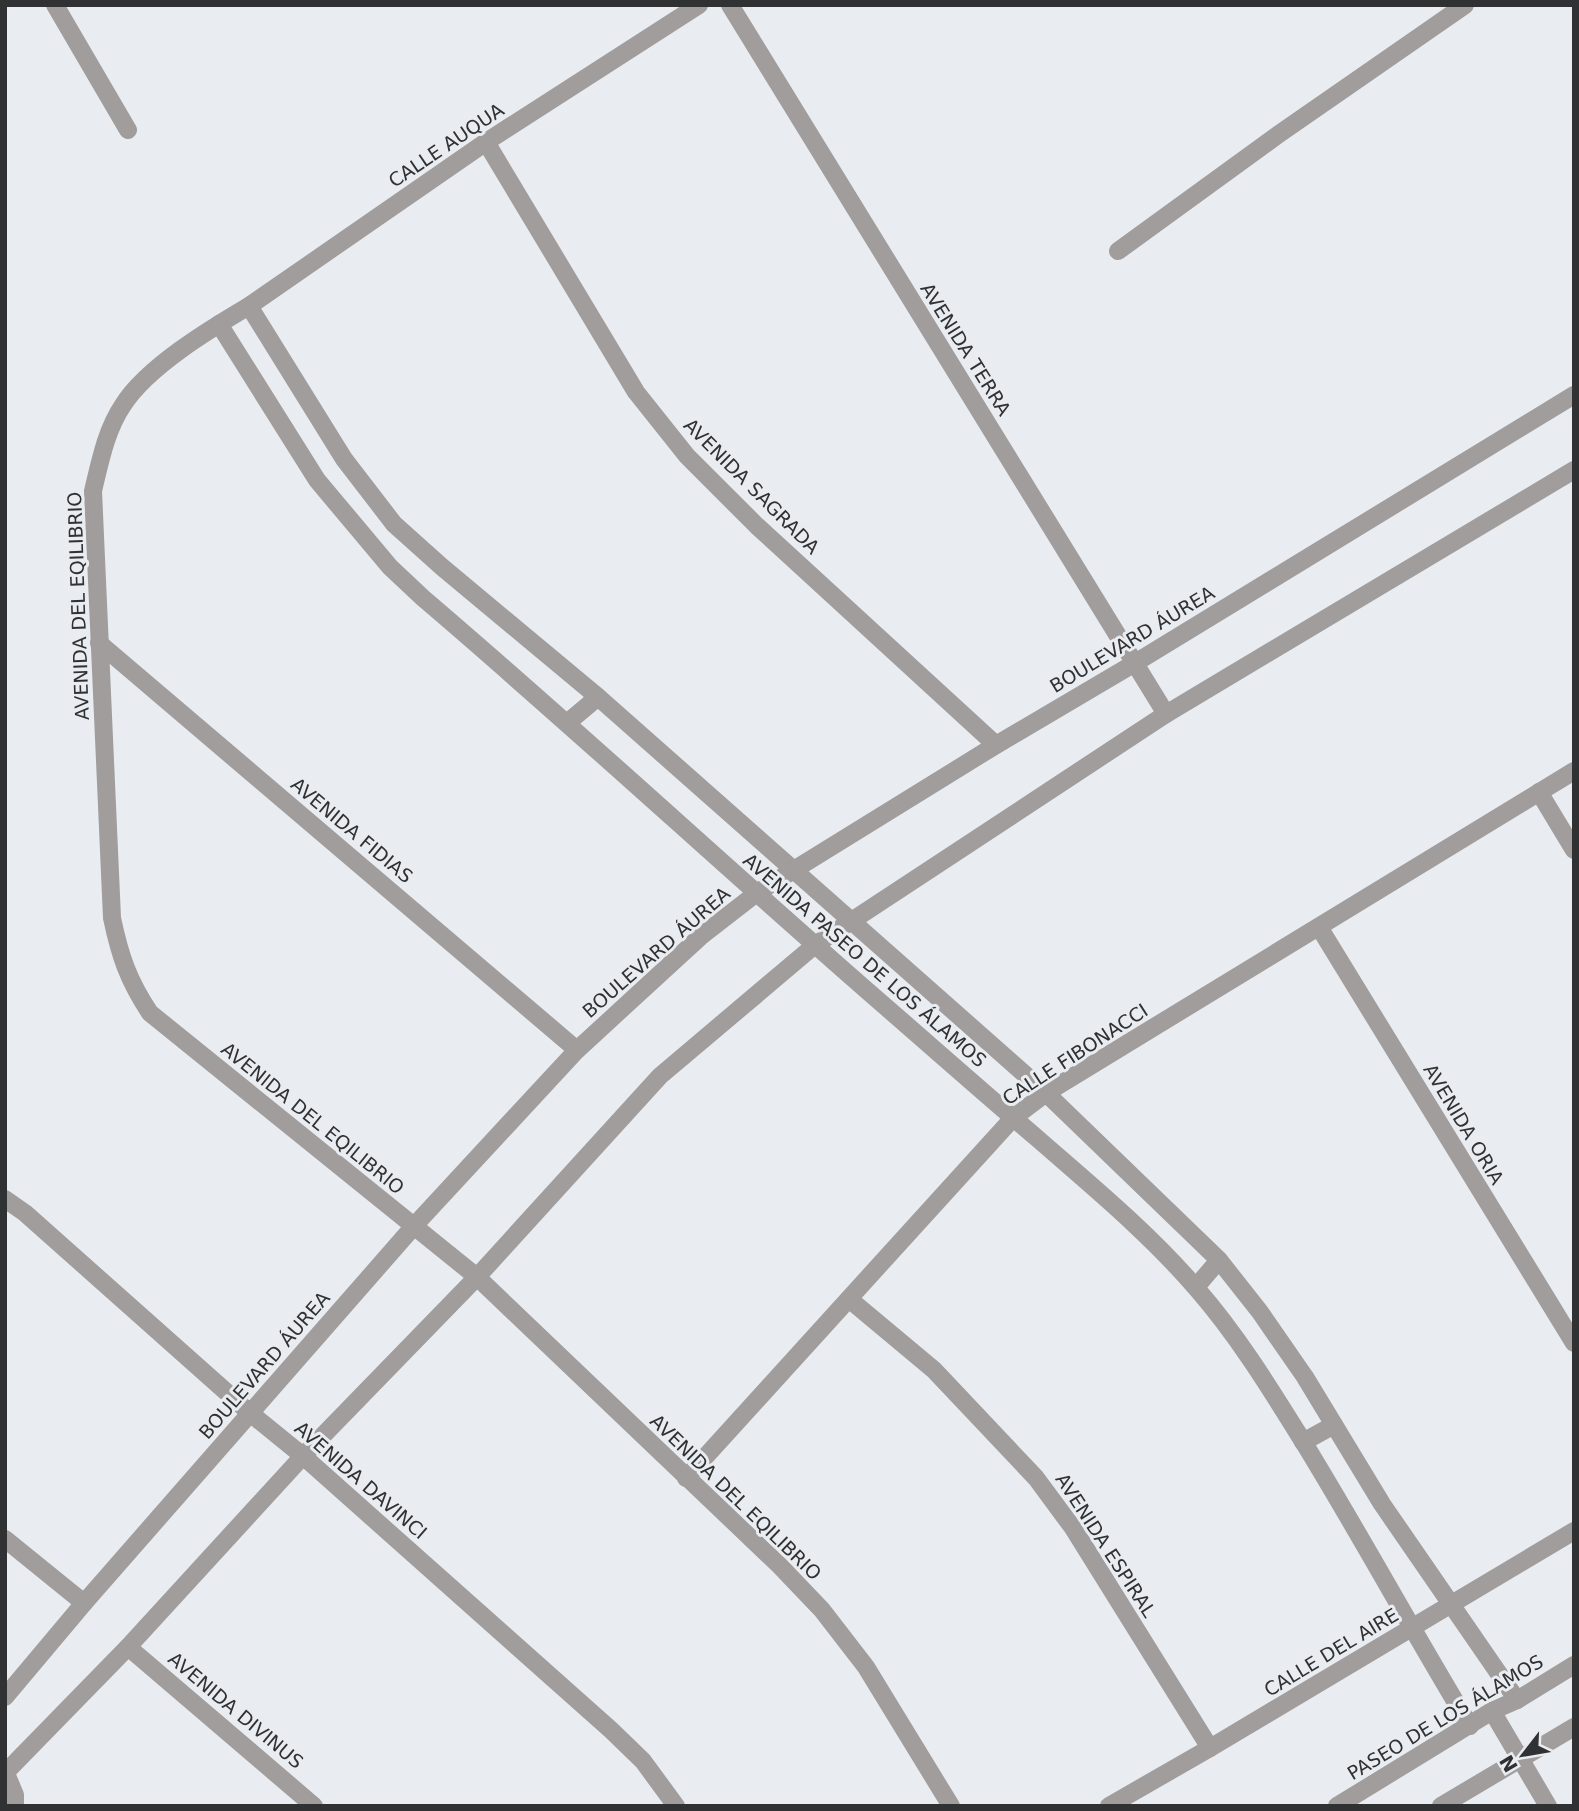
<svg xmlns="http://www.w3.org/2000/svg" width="1579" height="1811" viewBox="0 0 1579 1811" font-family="'DejaVu Sans',sans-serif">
  <rect width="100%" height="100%" fill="#e9ecf0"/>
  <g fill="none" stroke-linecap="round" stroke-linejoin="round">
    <!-- minor -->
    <g stroke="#a09d9c" stroke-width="18">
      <polyline points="55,5 128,130"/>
      <path d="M699,5L486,142L249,306C210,329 147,367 123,405C106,430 100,462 93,491L112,918C120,956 128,980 150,1013L477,1277L780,1566L822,1610L866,1667L951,1806"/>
      <polyline points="730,5 1166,714"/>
      <polyline points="486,142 636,392 687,456 757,526 996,745"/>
      <polyline points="1118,251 1279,134 1465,5"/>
      <polyline points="249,306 344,459 394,524 442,567 598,697 1046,1093 1219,1260 1260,1312 1305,1377 1382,1504 1517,1700"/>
      <path d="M219,324L317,480L390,567L423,598C578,730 726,868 879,1001C932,1047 985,1094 1038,1139C1093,1187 1150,1234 1197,1289C1238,1336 1271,1390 1304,1443C1361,1536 1413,1632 1470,1726"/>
      <polyline points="99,643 577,1050"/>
      <polyline points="567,723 598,697"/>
      <polyline points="1539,792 1574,850"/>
      <polyline points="1319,927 1574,1343"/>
      <polyline points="5,1199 25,1213 250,1413 303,1456 611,1730 643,1761 676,1806"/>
      <polyline points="1196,1287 1219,1260"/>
      <polyline points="849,1299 934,1370 1036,1478 1073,1528 1210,1748"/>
      <polyline points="1303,1442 1334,1425"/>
      <polyline points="686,1478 1013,1118 1046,1093 1574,771"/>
      <polyline points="5,1539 84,1603"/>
      <polyline points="128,1647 314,1806"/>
      <polyline points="5,1697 84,1603 414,1226 577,1050 700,937 758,892 996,745 1135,663 1574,395"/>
      <polyline points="1492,1711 1548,1806"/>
      <polyline points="5,1771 15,1795 15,1806"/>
      <polyline points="6,1772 128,1647 303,1456 477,1277 660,1076 815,945 1166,714 1574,470"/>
      <polyline points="1109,1806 1210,1748 1574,1531"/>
      <polyline points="1337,1806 1492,1711 1517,1700 1574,1665"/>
      <polyline points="1441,1806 1574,1727"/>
    </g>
  </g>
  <g text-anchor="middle" stroke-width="6" stroke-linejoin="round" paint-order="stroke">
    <!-- street labels -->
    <g font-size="19" fill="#303132" stroke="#e9ecf0">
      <text transform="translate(446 145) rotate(-34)" y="7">CALLE AUQUA</text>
      <text transform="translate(966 349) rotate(58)" y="7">AVENIDA TERRA</text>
      <text transform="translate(752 486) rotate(45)" y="7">AVENIDA SAGRADA</text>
      <text transform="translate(78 606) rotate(-92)" y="7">AVENIDA DEL EQILIBRIO</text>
      <text transform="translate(1132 639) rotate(-31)" y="7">BOULEVARD ÁUREA</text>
      <text transform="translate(352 830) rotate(40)" y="7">AVENIDA FIDIAS</text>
      <text transform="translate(656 952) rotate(-41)" y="7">BOULEVARD ÁUREA</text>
      <text transform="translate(865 960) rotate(41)" y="7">AVENIDA PASEO DE LOS ÁLAMOS</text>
      <text transform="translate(1075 1054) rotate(-33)" y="7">CALLE FIBONACCI</text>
      <text transform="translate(313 1118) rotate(39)" y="7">AVENIDA DEL EQILIBRIO</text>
      <text transform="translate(1464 1124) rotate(59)" y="7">AVENIDA ORIA</text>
      <text transform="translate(264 1365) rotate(-49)" y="7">BOULEVARD ÁUREA</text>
      <text transform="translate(361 1480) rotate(41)" y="7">AVENIDA DAVINCI</text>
      <text transform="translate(736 1497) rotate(44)" y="7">AVENIDA DEL EQILIBRIO</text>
      <text transform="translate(1106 1545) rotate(57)" y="7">AVENIDA ESPIRAL</text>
      <text transform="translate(1331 1652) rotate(-31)" y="7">CALLE DEL AIRE</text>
      <text transform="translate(236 1710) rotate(40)" y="7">AVENIDA DIVINUS</text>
      <text transform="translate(1445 1717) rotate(-31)" y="7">PASEO DE LOS ÁLAMOS</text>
    </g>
  </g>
  <!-- border -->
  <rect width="1579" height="1811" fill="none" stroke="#303132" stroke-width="14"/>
  <!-- north arrow -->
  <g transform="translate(1523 1755) rotate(239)" stroke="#e9ecf0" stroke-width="5" paint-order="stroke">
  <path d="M0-5L12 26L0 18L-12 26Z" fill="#303132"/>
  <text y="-10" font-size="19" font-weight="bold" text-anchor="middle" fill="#303132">N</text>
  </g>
</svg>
